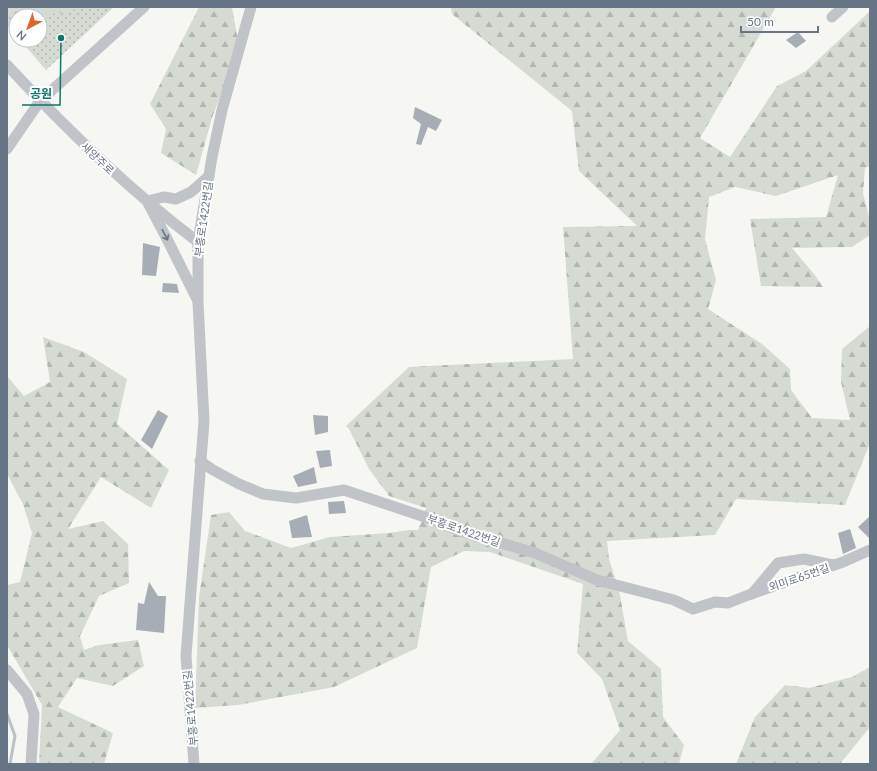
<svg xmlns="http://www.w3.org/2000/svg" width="877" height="771" font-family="Lato,'Noto Sans KR',sans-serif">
	<defs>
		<pattern id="green-dots" width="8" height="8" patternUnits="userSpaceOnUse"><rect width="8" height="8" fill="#d5dbd3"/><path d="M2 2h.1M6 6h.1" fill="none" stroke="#b1b6b1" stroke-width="1.8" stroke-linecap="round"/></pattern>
		<pattern id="forest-firs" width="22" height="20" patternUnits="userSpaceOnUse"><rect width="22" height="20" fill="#d5dbd3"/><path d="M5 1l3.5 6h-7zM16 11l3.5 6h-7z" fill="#b1b6b1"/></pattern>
	</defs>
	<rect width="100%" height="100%" fill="#f6f7f3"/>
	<!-- green -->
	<polygon fill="url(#green-dots)" points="7,7 114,7 46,70 20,40 40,40 40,16 16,16 16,36 7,25"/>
	<!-- forest -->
	<g fill="url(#forest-firs)">
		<path d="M 7,7 L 82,7 C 59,15 40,16 16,16 L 16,17 L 7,11 Z"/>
		<polygon points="199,7 232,7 239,47 212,118 196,175 161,153 166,129 150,104"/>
		<polygon points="451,7 776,7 700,138 730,157 777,86 806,71 870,11 870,166 865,168 863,193 870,221 870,235 852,247 792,248 814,274 823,287 761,286 750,219 826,217 838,175 776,196 735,187 709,197 705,239 716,280 708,309 762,344 790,369 791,390 812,418 850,420 841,382 842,349 870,326 870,443 845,505 736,499 715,535 607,541 609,559 619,590 628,641 661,669 663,717 684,745 679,764 591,764 620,730 602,679 577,653 583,584 490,552 464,551 431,567 417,648 334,687 238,705 195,708 199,597 211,515 229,512 245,531 291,548 330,537 389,533 409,530 418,530 426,508 389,496 369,469 349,429 346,426 409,367 573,359 563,227 637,226 579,171 572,111 452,14"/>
		<polygon points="43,337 84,352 127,379 117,424 169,470 151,508 101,477 68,529 103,521 128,544 129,583 99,596 80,636 84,650 99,645 138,640 144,666 113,686 77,678 58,707 113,733 104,764 39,764 42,705 7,645 7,585 20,582 32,533 23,504 7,474 7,376 24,396 50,382"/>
		<polygon points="870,667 870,727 840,764 736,764 755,717 785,685 809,688 852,677"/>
	</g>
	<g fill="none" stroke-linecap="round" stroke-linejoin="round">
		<!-- stream -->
		<polyline stroke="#b8c2c8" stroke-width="3" points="7,714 15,736 10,764"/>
	</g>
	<!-- building -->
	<g fill="#a6adb4">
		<polygon points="798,32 806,41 796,48 786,40"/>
		<polygon points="415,107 442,120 436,131 428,127 421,145 416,144 421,124 413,118"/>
		<polygon points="143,243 160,247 156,276 142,275"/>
		<polygon points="163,283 177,284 179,293 162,292"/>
		<polygon points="158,410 168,416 152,449 141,440"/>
		<polygon points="313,415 328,416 328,432 315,435"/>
		<polygon points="330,450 332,466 320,468 316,451"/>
		<polygon points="314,467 317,483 298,487 293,476"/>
		<polygon points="344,501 346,513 329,514 328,502"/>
		<polygon points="307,515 312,537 292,538 289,521"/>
		<polygon points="870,516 870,539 858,527"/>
		<polygon points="850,529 856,548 843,554 838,533"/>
		<polygon points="149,582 158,596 166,596 164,633 136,630 138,603 144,604"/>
	</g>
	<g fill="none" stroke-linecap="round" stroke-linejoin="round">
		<!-- minor -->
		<g stroke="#c0c3c7" stroke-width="11">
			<polyline points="832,17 843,7"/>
			<path d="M 7,65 C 66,129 128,189 198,242"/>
			<polyline points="7,149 40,101 144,7"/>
			<polyline points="197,299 166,237 147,201 164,197 176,199 191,192 209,176"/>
			<polyline points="200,461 213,470 239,484 263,494 296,498 344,490 428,518 460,531 535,553 597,580 674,600 693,609 715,602 728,603 751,594 843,562 870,550"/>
			<polyline points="752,594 778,563 804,559 833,565"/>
			<polyline points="7,670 27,694 34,714 31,764"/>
			<polyline points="194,764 186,656 204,421 198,302 198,242 212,157 222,110 251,7"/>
		</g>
	</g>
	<!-- one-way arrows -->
	<defs><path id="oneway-shaft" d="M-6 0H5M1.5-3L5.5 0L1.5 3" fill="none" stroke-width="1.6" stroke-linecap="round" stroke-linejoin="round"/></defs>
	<use stroke="#667484" href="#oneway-shaft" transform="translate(165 235) rotate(63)"/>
	<g text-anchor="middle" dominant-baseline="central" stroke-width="4" stroke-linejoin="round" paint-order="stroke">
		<!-- street labels -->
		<g font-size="11" fill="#667484" stroke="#fff">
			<text transform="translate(98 158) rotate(44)">새양주로</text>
			<text transform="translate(203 219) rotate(-82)">부흥로1422번길</text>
			<text transform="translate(464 530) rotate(19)">부흥로1422번길</text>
			<text transform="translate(799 577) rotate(-19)">외미로65번길</text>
			<text transform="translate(190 708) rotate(-95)">부흥로1422번길</text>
		</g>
	</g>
	<!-- callouts -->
	<path fill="none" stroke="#0f766e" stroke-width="1.5" d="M61 38L60 105H22"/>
	<circle fill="#0f766e" stroke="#fff" stroke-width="1.5" cx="61" cy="38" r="4"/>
	<g font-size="12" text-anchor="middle" font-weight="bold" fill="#0f766e" stroke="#fff" stroke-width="4" stroke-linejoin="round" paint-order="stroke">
		<text x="41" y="98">공원</text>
	</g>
	<!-- border -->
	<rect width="877" height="771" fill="none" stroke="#667484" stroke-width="16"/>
	<!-- north arrow -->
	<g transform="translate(28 28) rotate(221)"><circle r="19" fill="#ffffff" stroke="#c2c7ce"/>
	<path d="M0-3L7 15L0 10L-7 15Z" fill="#df652b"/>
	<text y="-6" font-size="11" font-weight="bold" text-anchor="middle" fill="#667484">N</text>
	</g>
	<!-- scale -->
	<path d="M741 26v6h77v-6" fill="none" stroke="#667484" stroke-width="2"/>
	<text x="747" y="26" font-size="12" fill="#667484" stroke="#ffffff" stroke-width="3" paint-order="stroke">50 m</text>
</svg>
